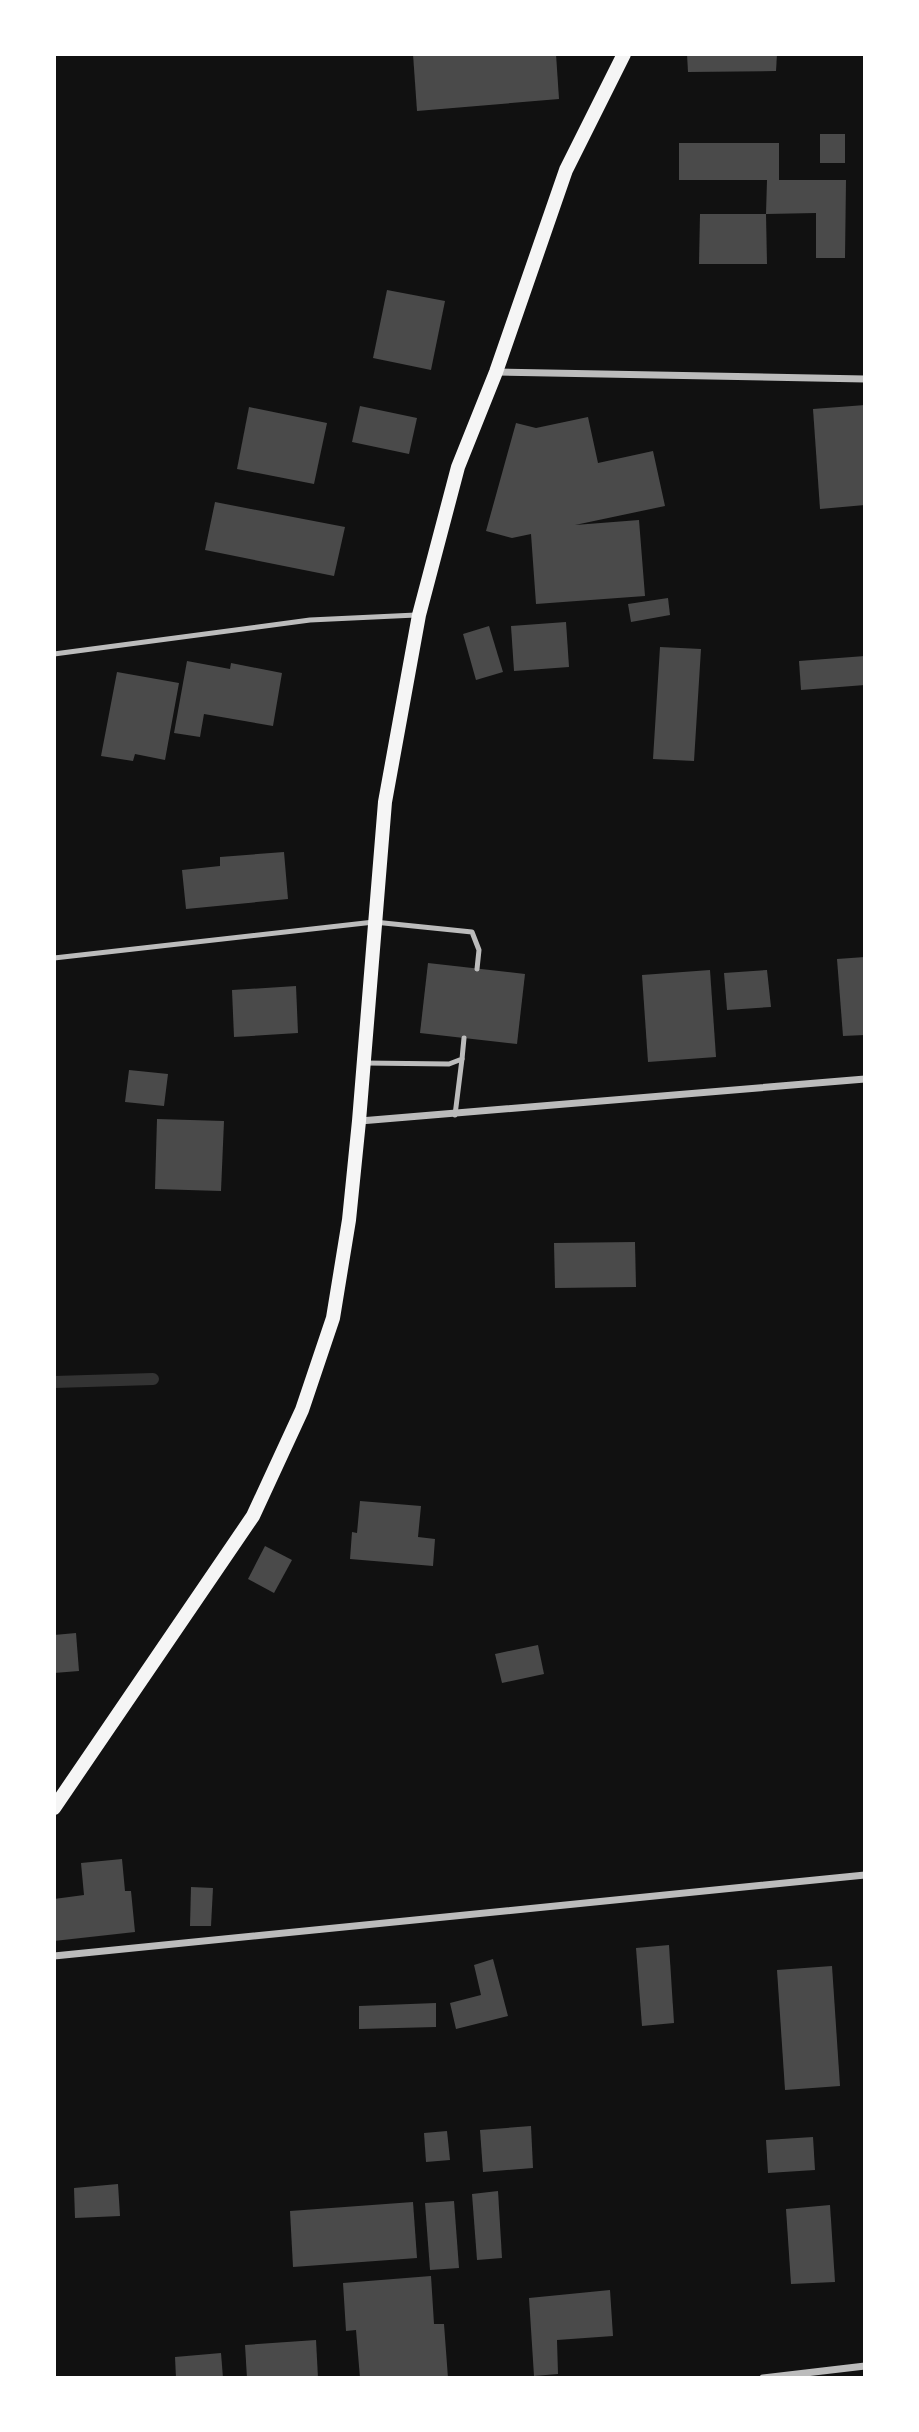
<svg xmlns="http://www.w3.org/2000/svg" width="919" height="2432" font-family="'Crimson Pro',serif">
	<rect width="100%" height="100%" fill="#111"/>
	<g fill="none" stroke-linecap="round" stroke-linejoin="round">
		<!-- stream -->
		<polyline stroke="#333" stroke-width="12" points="54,1382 153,1379"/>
	</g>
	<!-- building -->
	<g fill="#4a4a4a">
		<polygon points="413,54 556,54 559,99 417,111"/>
		<polygon points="687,54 777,54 776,71 688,72"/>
		<rect x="820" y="134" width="25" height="29"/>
		<polygon points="679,143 779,143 779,180 846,180 845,258 816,258 816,213 766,214 767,180 679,180"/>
		<polygon points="700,214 766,214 767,264 699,264"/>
		<polygon points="387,290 445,301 431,370 373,358"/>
		<polygon points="865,405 865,505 820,509 813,409"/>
		<polygon points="360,406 417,418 409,454 352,442"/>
		<polygon points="249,407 327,423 314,484 237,469"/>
		<polygon points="588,417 598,463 653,451 665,506 575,525 639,520 645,596 536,604 531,534 512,538 486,531 516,423 536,428"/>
		<polygon points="215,502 345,527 334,576 205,550"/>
		<polygon points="668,598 670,615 631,622 628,604"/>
		<polygon points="566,622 569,667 514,671 511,626"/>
		<polygon points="489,626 503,672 476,680 463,634"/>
		<polygon points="660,647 701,649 694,761 653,759"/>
		<polygon points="865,656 865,685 801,690 799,661"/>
		<polygon points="187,661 230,669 231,663 282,673 273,726 204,714 200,737 174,733"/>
		<polygon points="117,672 179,683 165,760 135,754 133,761 101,756"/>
		<polygon points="284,852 288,899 186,909 182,870 220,866 220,857"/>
		<polygon points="865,957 865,1035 843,1036 837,959"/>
		<polygon points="428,963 525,974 517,1044 420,1033"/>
		<polygon points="710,970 716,1057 648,1062 642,975"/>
		<polygon points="767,970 771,1007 727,1010 724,973"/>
		<polygon points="296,986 298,1033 234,1037 232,990"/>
		<polygon points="129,1070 168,1074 164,1106 125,1102"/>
		<polygon points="157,1119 224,1121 221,1191 155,1189"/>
		<polygon points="635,1242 636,1287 555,1288 554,1243"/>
		<polygon points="360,1501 421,1506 418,1537 435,1539 433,1566 350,1559 352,1532 357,1533"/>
		<polygon points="265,1546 292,1560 274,1593 248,1579"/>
		<polygon points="76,1633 79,1671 54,1673 54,1635"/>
		<polygon points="538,1645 544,1674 502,1683 495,1654"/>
		<polygon points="122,1859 125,1891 131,1891 135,1932 54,1941 54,1899 84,1895 81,1863"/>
		<polygon points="191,1887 213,1888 211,1926 190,1926"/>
		<polygon points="669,1945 674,2023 642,2026 636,1948"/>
		<polygon points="493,1959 508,2016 456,2029 450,2003 481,1995 474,1965"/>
		<polygon points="832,1966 840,2086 785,2090 777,1970"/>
		<polygon points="436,2003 436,2027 359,2029 359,2006"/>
		<polygon points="531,2126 533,2168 483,2172 480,2130"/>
		<polygon points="447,2131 450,2160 426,2162 424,2133"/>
		<polygon points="813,2137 815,2170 768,2173 766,2140"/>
		<polygon points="118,2184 120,2216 75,2218 74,2188"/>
		<polygon points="498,2191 502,2258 477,2260 472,2194"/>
		<polygon points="454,2201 459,2268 430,2270 425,2203"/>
		<polygon points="413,2202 417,2258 293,2267 290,2211"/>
		<polygon points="830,2205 835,2282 791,2284 786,2209"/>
		<polygon points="431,2276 434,2324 444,2324 448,2378 360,2378 356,2330 346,2331 343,2283"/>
		<polygon points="610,2290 613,2336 557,2340 558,2374 534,2376 529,2298"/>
		<polygon points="316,2340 318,2378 247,2378 245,2345"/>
		<polygon points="221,2353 223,2378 176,2378 175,2357"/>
	</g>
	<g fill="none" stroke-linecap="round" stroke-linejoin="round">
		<!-- service -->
		<g stroke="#bcbcbc" stroke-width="5">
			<polyline points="54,654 310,620 416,615"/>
			<polyline points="54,958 374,922 472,932 479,950 477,969"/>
			<polyline points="365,1063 449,1064 462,1059 464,1038"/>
			<polyline points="455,1115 462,1059"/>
		</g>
		<!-- minor -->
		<g stroke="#bcbcbc" stroke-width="7">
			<polyline points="497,372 865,379"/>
			<polyline points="360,1121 865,1079"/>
			<polyline points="54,1956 865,1875"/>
			<polyline points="763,2378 865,2366"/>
		</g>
		<!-- secondary -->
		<polyline stroke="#f5f5f5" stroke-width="14" points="54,1808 253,1516 302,1410 333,1318 349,1220 359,1121 385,802 419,615 458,467 496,372 566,170 624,54"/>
	</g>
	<!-- border -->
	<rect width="919" height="2432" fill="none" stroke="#ffffff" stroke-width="112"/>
</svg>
